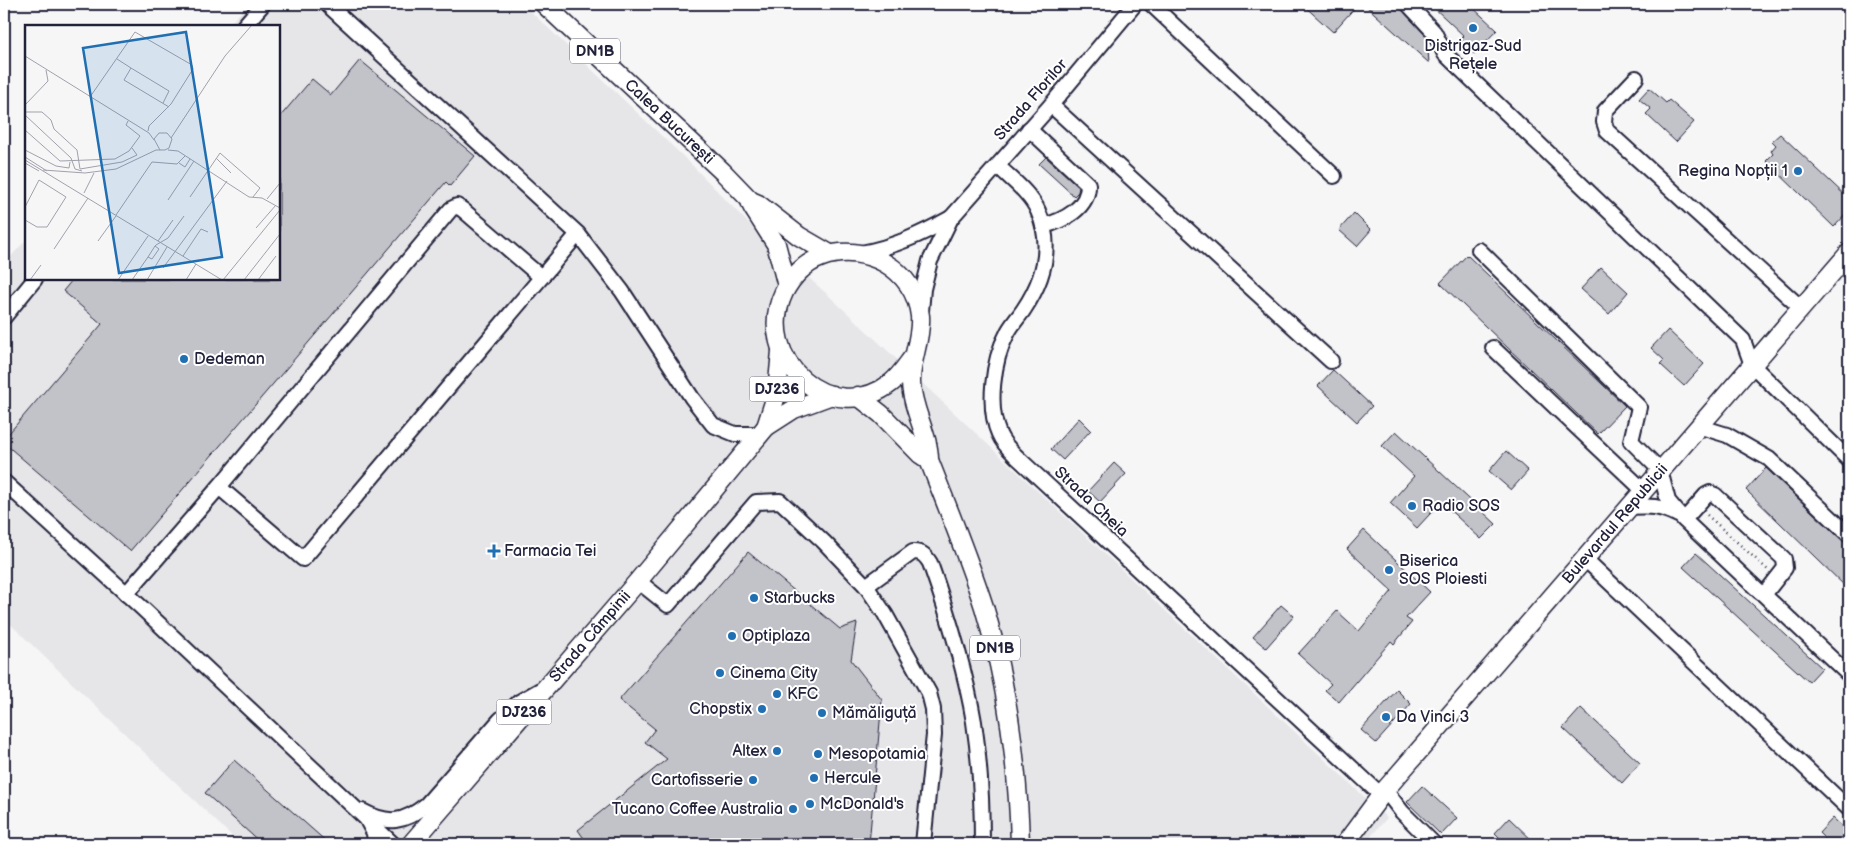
<svg xmlns="http://www.w3.org/2000/svg" width="1853" height="848" font-family="'Balsamiq Sans',sans-serif">
	<rect width="100%" height="100%" fill="#f6f6f7"/>
	<filter id="ink" filterUnits="userSpaceOnUse"><feTurbulence type="fractalNoise" baseFrequency=".02" numOctaves="2"/><feDisplacementMap in="SourceGraphic" scale="10" xChannelSelector="R" yChannelSelector="G"/><feConvolveMatrix kernelMatrix="1 2 1 2 8 2 1 2 1" color-interpolation-filters="sRGB"/></filter>
	<g filter="url(#ink)">
		<!-- built -->
		<polygon fill="#e6e6e9" points="249,4 523,4 689,162 757,232 827,294 1387,818 1364,844 240,844 4,618 4,264 26,240 26,279 279,279 279,26 227,26"/>
		<!-- building -->
		<g fill="#c2c2c9" stroke="#22223b">
			<polygon points="1302,4 1358,4 1333,32"/>
			<polygon points="1364,4 1399,4 1402,10 1427,37 1429,63"/>
			<polygon points="1430,4 1469,4 1497,30 1474,54 1460,40 1464,36"/>
			<polygon points="360,60 475,156 450,186 446,182 130,551 4,443 4,439 102,324 63,291 73,279 279,279 279,118 312,79 331,95"/>
			<polygon points="1649,88 1666,103 1669,100 1694,122 1676,142 1646,114 1651,109 1639,99"/>
			<polygon points="1780,134 1849,199 1849,211 1834,227 1766,161 1773,154 1771,151 1776,145 1772,141"/>
			<polygon points="1046,157 1079,187 1078,192 1074,196 1039,164"/>
			<polygon points="1354,213 1371,230 1357,246 1339,230"/>
			<polygon points="1467,255 1625,406 1598,434 1440,283"/>
			<polygon points="1601,267 1628,292 1609,314 1581,289"/>
			<polygon points="1668,330 1704,364 1684,386 1660,364 1664,360 1651,348"/>
			<polygon points="1333,370 1372,406 1357,422 1318,386"/>
			<polygon points="1079,418 1091,430 1063,460 1051,449"/>
			<polygon points="1396,431 1496,524 1481,539 1441,502 1417,528 1390,503 1414,476 1382,446"/>
			<polygon points="1506,451 1528,471 1511,490 1489,471"/>
			<polygon points="1114,463 1126,474 1100,502 1088,491"/>
			<polygon points="1766,468 1843,541 1849,544 1849,590 1746,490"/>
			<polygon points="1364,530 1430,592 1406,618 1412,622 1394,644 1391,641 1339,702 1325,690 1331,684 1298,654 1337,611 1359,631 1392,591 1347,549"/>
			<polygon points="748,552 840,629 857,623 851,660 882,700 869,844 588,844 578,830 667,759 645,742 655,729 619,700"/>
			<polygon points="1696,553 1822,668 1809,682 1683,567"/>
			<polygon points="1281,605 1294,616 1266,648 1253,637"/>
			<polygon points="1397,690 1411,704 1376,743 1361,730"/>
			<polygon points="1581,708 1640,763 1622,783 1563,728"/>
			<polygon points="234,760 329,844 262,844 205,793"/>
			<polygon points="1422,786 1457,818 1441,835 1407,802"/>
			<polygon points="1509,818 1536,844 1506,844 1495,833"/>
			<polygon points="1833,818 1849,833 1849,844 1830,844 1819,833"/>
		</g>
		<g fill="none" stroke-linecap="round" stroke-linejoin="round">
			<defs>
				<g id="minor">
					<polyline points="327,4 578,234 622,291 692,398 713,425 735,434 760,434"/>
					<polyline points="1151,4 1334,176"/>
					<polyline points="1408,4 1434,32 1445,54 1743,340 1752,365 1849,460"/>
					<polyline points="244,26 263,4"/>
					<polyline points="1636,78 1605,111 1604,122 1607,131 1801,308"/>
					<polyline points="1051,105 1331,361"/>
					<path d="M 1029,129 L 1088,184 C 1089,208 1063,221 1043,226"/>
					<path d="M 998,166 C 1011,179 1031,194 1038,211 C 1053,245 1044,279 1024,309 C 1019,317 1011,325 1007,334 C 993,360 987,407 999,434 C 1003,444 1011,451 1018,458 L 1381,795"/>
					<polyline points="1479,250 1639,407 1631,441 1660,470 1668,501 1684,520 1759,591 1762,593 1767,591 1785,568 1784,559 1715,495 1710,493 1706,495 1684,520"/>
					<path d="M 861,253 C 894,247 922,234 951,218"/>
					<polyline points="921,311 923,289 930,261 951,218 1051,105 1135,4"/>
					<polyline points="4,317 35,279"/>
					<polyline points="1493,348 1643,490"/>
					<polyline points="1698,426 1727,435 1769,459 1849,535"/>
					<polyline points="4,482 141,607 393,844"/>
					<polyline points="219,487 451,209 457,206 463,210 541,277"/>
					<path d="M 1628,507 C 1649,506 1659,505 1678,515"/>
					<polyline points="1584,558 1849,809"/>
					<polyline points="638,581 668,605 756,502 780,501 824,542 866,586 885,614 929,693 933,709 934,735 923,844"/>
					<path d="M 866,586 L 913,552 C 922,552 925,555 930,563 C 948,614 965,668 974,722 C 980,762 982,803 982,844"/>
					<polyline points="1762,593 1849,675"/>
					<polyline points="126,594 219,487 303,559 578,234"/>
					<polyline points="1385,790 1402,812 1434,844"/>
					<path d="M 362,811 C 388,825 404,823 426,805 L 500,720 L 519,702 L 540,690"/>
					<polyline points="368,822 374,833 375,844"/>
				</g>
				<g id="major">
					<path id="s1" d="M 544,4 L 723,172 L 751,201 L 758,204 L 799,236 L 830,254"/>
					<polyline points="751,204 753,208 776,244 787,286"/>
					<path d="M 913,357 C 906,366 900,376 891,383 C 831,429 752,359 784,292 C 792,277 805,263 822,257 C 865,242 915,269 920,316 C 922,339 910,360 911,383 C 912,410 929,434 929,460 C 948,509 968,557 984,607 C 1007,683 1018,765 1020,844"/>
					<polyline points="858,396 881,414 920,454 929,460"/>
					<polyline points="766,427 777,393 781,351"/>
					<path id="s2" d="M 411,844 L 638,581 L 766,427 L 794,409 L 832,395"/>
					<path id="s3" d="M 1345,844 L 1385,790 L 1849,253"/>
				</g>
			</defs>
			<!-- minor casing -->
			<use href="#minor" stroke="#22223b" stroke-width="18"/>
			<!-- major casing -->
			<use href="#major" stroke="#22223b" stroke-width="21"/>
			<!-- path -->
			<polyline stroke="#22223b" stroke-width="2.5" stroke-dasharray="1 4" stroke-linecap="butt" points="1707,515 1768,570"/>
			<!-- minor -->
			<use href="#minor" stroke="#fff" stroke-width="14"/>
			<!-- major -->
			<use href="#major" stroke="#fff" stroke-width="18"/>
		</g>
	</g>
	<!-- markers -->
	<g fill="#1f6fb2" stroke="#fff" stroke-width="2">
		<circle cx="1473" cy="28" r="5"/>
		<circle cx="1798" cy="171" r="5"/>
		<circle cx="184" cy="359" r="5"/>
		<circle cx="1412" cy="506" r="5"/>
		<path d="M491.5 543.5h5v5h5v5h-5v5h-5v-5h-5v-5h5z"/>
		<circle cx="1389" cy="570" r="5"/>
		<circle cx="754" cy="598" r="5"/>
		<circle cx="732" cy="636" r="5"/>
		<circle cx="720" cy="673" r="5"/>
		<circle cx="777" cy="694" r="5"/>
		<circle cx="762" cy="709" r="5"/>
		<circle cx="822" cy="713" r="5"/>
		<circle cx="1386" cy="717" r="5"/>
		<circle cx="777" cy="751" r="5"/>
		<circle cx="818" cy="754" r="5"/>
		<circle cx="814" cy="778" r="5"/>
		<circle cx="753" cy="780" r="5"/>
		<circle cx="810" cy="804" r="5"/>
		<circle cx="793" cy="809" r="5"/>
	</g>
	<g text-anchor="middle" dominant-baseline="central" stroke-width="4" stroke-linejoin="round" paint-order="stroke">
		<!-- shield labels -->
		<g fill="#fff" stroke="#646476" stroke-width="1">
			<rect x="570" y="38.5" width="50" height="25" rx="4"/>
			<rect x="749.5" y="376.5" width="55" height="25" rx="4"/>
			<rect x="970" y="635.5" width="50" height="25" rx="4"/>
			<rect x="496.5" y="699.5" width="55" height="25" rx="4"/>
		</g>
		<g font-size="15" font-weight="bold" fill="#22223b">
			<text x="595" y="51">DN1B</text>
			<text x="777" y="389">DJ236</text>
			<text x="995" y="648">DN1B</text>
			<text x="524" y="712">DJ236</text>
		</g>
		<!-- poi labels -->
		<g font-size="16" fill="#22223b" stroke="#fff" text-anchor="start">
			<text x="1473" y="46" text-anchor="middle">Distrigaz-Sud<tspan x="1473" dy="18">Rețele</tspan></text>
			<text x="1788" y="171" text-anchor="end">Regina Nopții 1</text>
			<text x="194" y="359">Dedeman</text>
			<text x="1422" y="506">Radio SOS</text>
			<text x="504" y="551">Farmacia Tei</text>
			<text x="1399" y="561">Biserica<tspan x="1399" dy="18">SOS Ploiesti</tspan></text>
			<text x="764" y="598">Starbucks</text>
			<text x="742" y="636">Optiplaza</text>
			<text x="730" y="673">Cinema City</text>
			<text x="787" y="694">KFC</text>
			<text x="752" y="709" text-anchor="end">Chopstix</text>
			<text x="832" y="713">Mămăliguță</text>
			<text x="1396" y="717">Da Vinci 3</text>
			<text x="767" y="751" text-anchor="end">Altex</text>
			<text x="828" y="754">Mesopotamia</text>
			<text x="824" y="778">Hercule</text>
			<text x="743" y="780" text-anchor="end">Cartofisserie</text>
			<text x="820" y="804">McDonald's</text>
			<text x="783" y="809" text-anchor="end">Tucano Coffee Australia</text>
		</g>
		<!-- street labels -->
		<g font-size="16" fill="#22223b" stroke="#fff">
			<text transform="translate(1031 100) rotate(-49)">Strada Florilor</text>
			<text stroke="none"><textPath href="#s1" startOffset="172">Calea București</textPath></text>
			<text transform="translate(1091 502) rotate(43)">Strada Cheia</text>
			<text stroke="none"><textPath href="#s3" startOffset="419">Bulevardul Republicii</textPath></text>
			<text stroke="none"><textPath href="#s2" startOffset="274">Strada Câmpinii</textPath></text>
		</g>
	</g>
	<!-- overview -->
	<g transform="translate(25 25)">
		<rect width="255" height="255" fill="#f6f6f7"/>
		<path fill="none" stroke="#a1a1ac" stroke-width="1" d="M 0,31 L 124,108 L 129,115M 92,34 L 106,43 L 99,55 L 144,82M 106,43 L 144,66 L 138,78M 65,72 L 110,7 L 167,40 L 168,44 L 146,79 L 124,101 L 123,106M 0,80 L 23,56 L 21,45M 0,87 L 17,87 L 26,95 L 29,104 L 52,125 L 55,144 L 97,137 L 112,130 L 107,123M 0,90 L 46,133 L 50,144 L 57,146M 0,105 L 35,136 L 90,134 L 104,126 L 115,111 L 101,100 L 103,96M 146,113 L 200,31 L 227,0M 0,125 L 31,141 L 44,143 L 45,137M 143,125 L 153,126 L 224,172 L 237,173 L 255,183M 0,132 L 22,146M 191,133 L 206,148M 0,135 L 197,255M 0,138 L 14,146M 154,138 L 160,142 L 165,134M 18,145 L 60,148 L 91,144 L 131,125 L 140,125 L 144,123 L 147,114 L 142,108 L 134,108 L 129,114 L 135,125M 59,168 L 69,148M 165,172 L 195,128 L 235,163 L 228,172M 242,174 L 255,158M 143,175 L 169,136M 0,182 L 14,155 L 41,172 L 22,202 L 12,202 L 0,195M 91,190 L 127,137 L 152,139 L 160,131M 231,203 L 251,180M 73,216 L 91,191M 133,216 L 148,195M 130,221 L 134,224 L 127,234 L 123,232 L 130,221 L 131,220 L 143,213 L 159,191M 29,224 L 63,173M 158,231 L 176,204 L 183,207M 138,243 L 202,156M 5,255 L 16,240M 93,255 L 123,211M 107,255 L 123,232M 122,255 L 142,222M 161,255 L 171,239M 198,255 L 255,185M 219,255 L 255,209M 233,255 L 251,231"/>
		<path fill="#1f6fb2" fill-opacity="0.15" stroke="#1f6fb2" stroke-width="2.5" d="M 161,7 L 197,232 L 94,248 L 58,23 Z"/>
		<rect width="255" height="255" fill="none" stroke="#22223b" stroke-width="2.5"/>
	</g>
	<!-- margin -->
	<rect width="1853" height="848" fill="none" stroke="#fff" stroke-width="20"/>
	<rect x="10" y="10" width="1833" height="828" fill="none" stroke="#22223b" stroke-width="2" filter="url(#ink)"/>
</svg>
